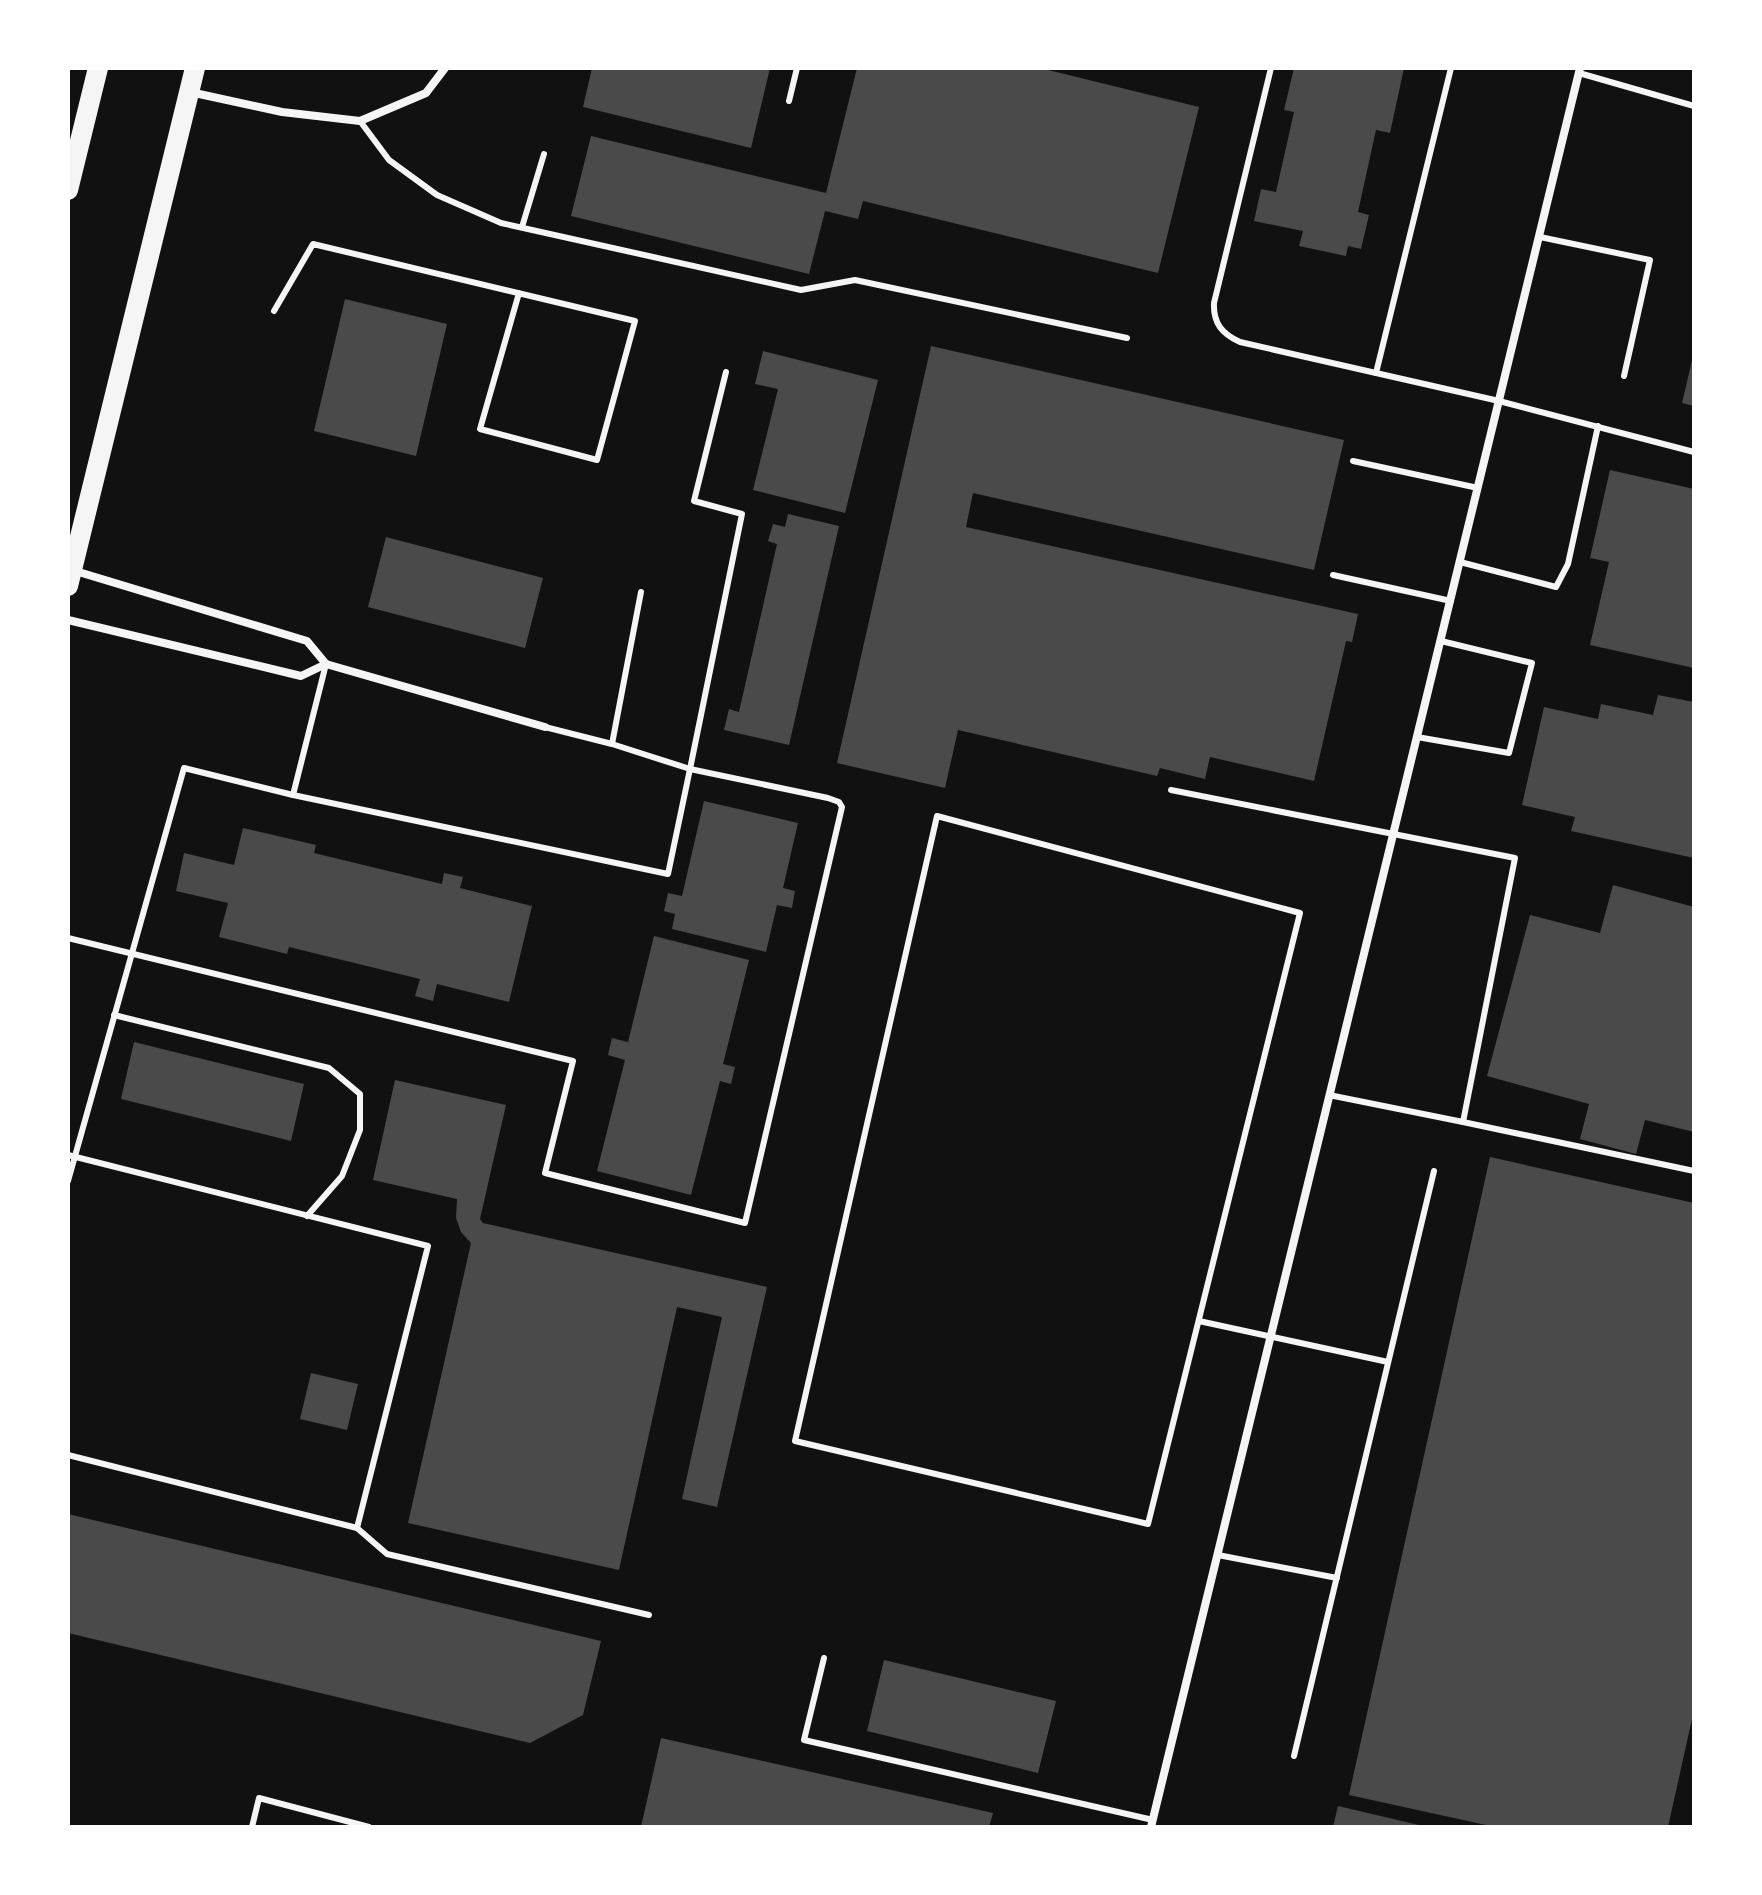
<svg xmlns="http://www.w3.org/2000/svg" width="1762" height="1895" font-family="Inter,sans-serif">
	<rect width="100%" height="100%" fill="#111"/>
	<!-- building -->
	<g fill="#4a4a4a">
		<polygon points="592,68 770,68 751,148 583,107"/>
		<polygon points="857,68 1040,68 1199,107 1158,273 863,201 858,219 825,211 809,274 571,216 591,136 826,193"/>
		<polygon points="1294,68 1404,68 1390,133 1376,130 1358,212 1369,215 1361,249 1348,246 1346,256 1299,246 1303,231 1254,221 1261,189 1276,192 1294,112 1284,110"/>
		<polygon points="345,299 447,324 416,456 314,431"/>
		<polygon points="931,346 1344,440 1314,570 973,493 966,527 1358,614 1352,642 1346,641 1314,781 1210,757 1205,779 1160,768 1157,776 958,730 945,788 837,763"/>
		<polygon points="763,351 878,380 845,513 753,490 778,389 755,384"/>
		<polygon points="1693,356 1694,356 1694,406 1682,403"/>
		<polygon points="1610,470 1694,489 1694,668 1590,645 1609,562 1590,558"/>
		<polygon points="788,514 839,526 789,745 724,730 729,709 739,712 777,544 768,541 773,524 785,527"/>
		<polygon points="386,537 543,578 525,648 368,607"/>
		<polygon points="1658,695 1694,702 1694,858 1571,831 1575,817 1522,805 1544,707 1598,719 1601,704 1653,715"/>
		<polygon points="704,801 798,823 783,888 795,891 792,908 777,905 766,952 672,929 675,914 664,911 668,893 682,896"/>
		<polygon points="243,828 316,845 314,853 442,884 444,873 463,877 460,888 532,906 509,1002 437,984 433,1001 415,996 420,979 289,947 287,954 219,937 228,903 176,891 184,853 234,865"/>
		<polygon points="1613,885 1694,907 1694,1132 1645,1120 1636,1154 1580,1139 1589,1104 1487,1076 1530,915 1600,933"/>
		<polygon points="654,936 749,960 723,1064 735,1067 731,1084 720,1081 691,1195 597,1171 625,1060 608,1055 612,1038 628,1042"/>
		<polygon points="134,1042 304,1084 291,1141 121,1099"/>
		<polygon points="395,1080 506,1105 480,1219 483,1223 767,1287 717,1507 682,1499 722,1317 677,1307 619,1570 408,1523 471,1243 461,1232 456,1218 457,1199 373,1180"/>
		<polygon points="1490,1157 1694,1203 1694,1710 1668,1827 1495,1827 1349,1795"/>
		<polygon points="311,1373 358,1384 347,1430 300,1419"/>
		<polygon points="68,1514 601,1641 583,1715 530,1743 68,1633"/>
		<polygon points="884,1660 1056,1701 1038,1773 867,1731"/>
		<polygon points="661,1738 993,1813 989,1827 641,1827"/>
		<polygon points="1338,1806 1423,1826 1423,1827 1333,1827"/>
	</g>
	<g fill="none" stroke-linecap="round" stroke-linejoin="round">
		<!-- service -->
		<g stroke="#f5f5f5" stroke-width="6">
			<path d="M 1271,68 L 1214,303 C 1213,323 1222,334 1240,342 L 1499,401 L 1694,452"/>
			<polyline points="1579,73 1694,106"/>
			<polyline points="789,101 797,68"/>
			<polyline points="360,121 389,160 437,195 501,223 801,290 855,280 1127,338"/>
			<polyline points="522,227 544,154"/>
			<polyline points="1540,237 1650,260 1624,376"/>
			<polyline points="274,311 313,244 635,321 597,460 480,429 519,293"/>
			<polyline points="1376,373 1451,68"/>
			<polyline points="1353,461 1478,488"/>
			<polyline points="1460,562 1556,587 1568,564 1598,426"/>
			<polyline points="1333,575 1451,601"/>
			<polyline points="326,664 293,795 668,874 690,769 612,744"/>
			<polyline points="545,727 612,744 641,592"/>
			<polyline points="1417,737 1509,753 1532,663 1441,641"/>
			<polyline points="1171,790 1515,858 1463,1122 1329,1095"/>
			<polygon points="937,816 1300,913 1148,1524 795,1441"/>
			<polyline points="68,938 573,1061 545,1173 745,1223 842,807 839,802 828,798 690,769 742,514 694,501 726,372"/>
			<polyline points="114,1015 329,1068 360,1094 360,1130 342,1176 307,1216"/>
			<polyline points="1463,1122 1694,1171"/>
			<polyline points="68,1155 428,1246 357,1528"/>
			<polyline points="68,1181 184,768 293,795"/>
			<polyline points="1199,1321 1388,1362"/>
			<polyline points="68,1455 357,1528 387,1554 649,1615"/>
			<polyline points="1218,1555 1337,1578"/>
			<polyline points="824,1658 804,1740 1153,1820"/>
			<polyline points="1294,1756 1434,1171"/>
			<polyline points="252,1827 259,1798 369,1827"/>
		</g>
		<!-- minor -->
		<g stroke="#f5f5f5" stroke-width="8">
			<polyline points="190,92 282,112 360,121 426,93 445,68"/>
			<polyline points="72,570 307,641 326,664 545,727"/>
			<polyline points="68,620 301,676 326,664"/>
			<polyline points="1151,1827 1580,68"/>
		</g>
		<!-- primary -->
		<g stroke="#f5f5f5" stroke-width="20">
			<polyline points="68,190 98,68"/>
			<polyline points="68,586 195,68"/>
		</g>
	</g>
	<!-- border -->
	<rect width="1762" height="1895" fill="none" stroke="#ffffff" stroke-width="140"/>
</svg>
